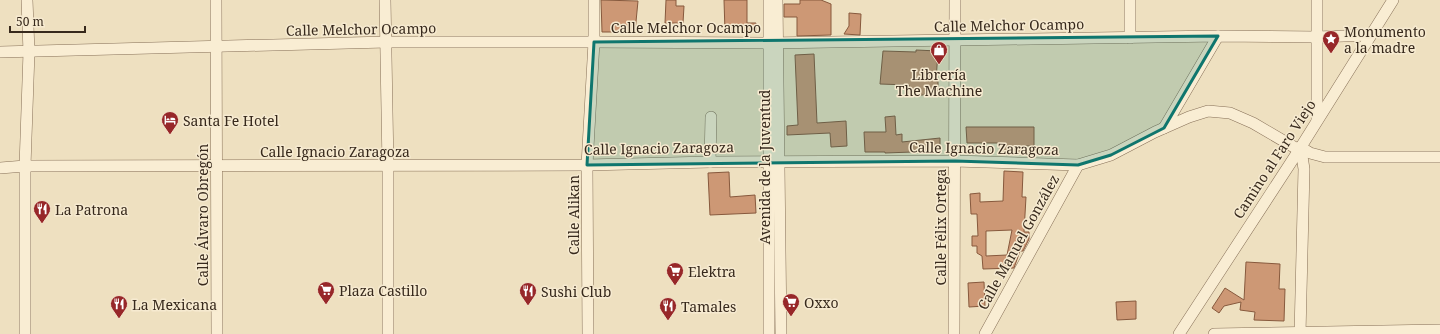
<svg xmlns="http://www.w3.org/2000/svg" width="1440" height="334" font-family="'Noto Serif',serif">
	<rect width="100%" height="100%" fill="#eee0c0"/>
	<!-- building -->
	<g fill="#cd9875" stroke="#87593d" fill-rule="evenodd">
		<polygon points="601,0 638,1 635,32 602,32"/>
		<polygon points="666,0 676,0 676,6 684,6 683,23 665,23"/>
		<polygon points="724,0 747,0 747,23 756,23 756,31 725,32"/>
		<polygon points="800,0 821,0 831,4 831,35 797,36 797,17 784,17 784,4 800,4"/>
		<polygon points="849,13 861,14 860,35 844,34 849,26"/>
		<polygon points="916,50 938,51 936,81 938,81 938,95 909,95 909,85 880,84 883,51 916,52"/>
		<polygon points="814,54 817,123 846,121 847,146 831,147 830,133 787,135 787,126 798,125 795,55"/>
		<polygon points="895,116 896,135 902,134 902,142 940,138 940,151 885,153 885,152 865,152 864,132 886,132 885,117"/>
		<polygon points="966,127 1034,127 1034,146 1023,146 1023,153 1000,154 1000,143 967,143"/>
		<path d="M 1004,171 L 1023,172 L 1022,197 L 1026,197 L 1024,232 L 1029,232 L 1029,239 L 1023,251 L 1020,251 L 1014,268 L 983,269 L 982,256 L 977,253 L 977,246 L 972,246 L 972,236 L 978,236 L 977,214 L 971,214 L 970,194 L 980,193 L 980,202 L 1003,201 ZM 1012,230 L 1007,255 L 986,256 L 986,231 Z"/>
		<polygon points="729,172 730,197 755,195 756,213 710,215 708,173"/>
		<polygon points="1246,262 1280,264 1279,289 1285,289 1284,321 1254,320 1255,312 1240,310 1241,302 1224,306 1219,313 1212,308 1225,288 1244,300"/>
		<polygon points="984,282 985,306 969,307 968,283"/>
		<polygon points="1136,301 1136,319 1117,320 1116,302"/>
	</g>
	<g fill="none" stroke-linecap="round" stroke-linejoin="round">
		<defs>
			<g id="minor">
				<polyline points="216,0 217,334"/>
				<polyline points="385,0 388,166 388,334"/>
				<polyline points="769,0 769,334"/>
				<polyline points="777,0 781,334"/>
				<polyline points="1130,0 1130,38"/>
				<polyline points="1317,0 1317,119"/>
				<polyline points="0,52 386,42 594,42 769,43 1218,36 1317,37 1371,35"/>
				<polyline points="1164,128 1218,36"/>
				<polyline points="1300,147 1310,153 1325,157 1440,157"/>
				<polyline points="710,162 711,117"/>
				<polyline points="0,168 25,166 587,165 710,162 955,161 1078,165 1111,155 1155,132 1189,117 1208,111 1230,113 1253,123 1299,150 1302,156 1304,169 1300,334"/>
				<polyline points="25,334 25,166 29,52 27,0"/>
				<polyline points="588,334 587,165 594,42 594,0"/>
				<polyline points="954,334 955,0"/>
				<polyline points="985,334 1078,165"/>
				<polyline points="1179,334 1299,150 1393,0"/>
				<polyline points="1214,334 1440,330"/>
			</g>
		</defs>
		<!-- minor casing -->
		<use href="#minor" stroke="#877058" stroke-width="12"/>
		<!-- minor -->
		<use href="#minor" stroke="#f9edd3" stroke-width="11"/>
	</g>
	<!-- marked area -->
	<path fill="#0f766e" fill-opacity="0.2" stroke="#0f766e" stroke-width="3" stroke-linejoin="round" d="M 1218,36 L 1164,128 L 1111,155 L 1078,165 L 955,161 L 587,165 L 594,42 Z"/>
	<!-- icons -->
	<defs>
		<symbol id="sight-pin" viewBox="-11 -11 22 30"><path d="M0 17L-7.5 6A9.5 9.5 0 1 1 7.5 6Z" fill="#972729" stroke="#f6ead0"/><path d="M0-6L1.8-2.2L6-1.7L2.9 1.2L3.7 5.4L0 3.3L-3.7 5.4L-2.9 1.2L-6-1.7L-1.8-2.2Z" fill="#fff"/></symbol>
		<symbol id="shop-pin" viewBox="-11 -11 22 30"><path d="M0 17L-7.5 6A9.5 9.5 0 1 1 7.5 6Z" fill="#972729" stroke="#f6ead0"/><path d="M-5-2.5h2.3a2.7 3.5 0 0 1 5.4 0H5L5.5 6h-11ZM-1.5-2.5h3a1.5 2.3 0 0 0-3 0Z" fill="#fff"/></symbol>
		<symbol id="hotel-pin" viewBox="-11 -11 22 30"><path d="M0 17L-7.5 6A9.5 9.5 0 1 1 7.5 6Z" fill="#972729" stroke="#f6ead0"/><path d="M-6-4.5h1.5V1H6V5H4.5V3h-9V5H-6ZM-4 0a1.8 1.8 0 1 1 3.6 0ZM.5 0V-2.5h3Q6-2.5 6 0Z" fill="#fff"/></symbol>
		<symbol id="restaurant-pin" viewBox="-11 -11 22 30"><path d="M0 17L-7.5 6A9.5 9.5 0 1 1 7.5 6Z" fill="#972729" stroke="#f6ead0"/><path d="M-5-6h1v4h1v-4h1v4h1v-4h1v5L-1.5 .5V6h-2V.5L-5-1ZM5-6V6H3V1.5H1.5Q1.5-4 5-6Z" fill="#fff"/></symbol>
		<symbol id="supermarket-pin" viewBox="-11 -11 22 30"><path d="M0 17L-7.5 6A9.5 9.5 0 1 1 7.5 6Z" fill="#972729" stroke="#f6ead0"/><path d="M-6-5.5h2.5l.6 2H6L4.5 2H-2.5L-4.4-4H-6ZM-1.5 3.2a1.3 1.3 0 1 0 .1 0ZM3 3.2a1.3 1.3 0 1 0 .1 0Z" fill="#fff"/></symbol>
	</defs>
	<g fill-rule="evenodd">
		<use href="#sight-pin" x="1321" y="29" width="20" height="27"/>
		<use href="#shop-pin" x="929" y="40" width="20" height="27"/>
		<use href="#hotel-pin" x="160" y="110" width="20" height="27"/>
		<use href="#restaurant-pin" x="32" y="199" width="20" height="27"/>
		<use href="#supermarket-pin" x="665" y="261" width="20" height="27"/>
		<use href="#supermarket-pin" x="316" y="280" width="20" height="27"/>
		<use href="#restaurant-pin" x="518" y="281" width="20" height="27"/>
		<use href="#supermarket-pin" x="781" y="292" width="20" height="27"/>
		<use href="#restaurant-pin" x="109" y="294" width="20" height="27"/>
		<use href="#restaurant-pin" x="658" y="296" width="20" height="27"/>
	</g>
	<g text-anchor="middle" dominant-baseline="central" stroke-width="3" stroke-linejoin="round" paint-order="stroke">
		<!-- street labels -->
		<g font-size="14" fill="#37291c" stroke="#f6ead0">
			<text transform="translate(1009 25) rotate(-1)">Calle Melchor Ocampo</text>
			<text x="686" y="27">Calle Melchor Ocampo</text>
			<text transform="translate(361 29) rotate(-1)">Calle Melchor Ocampo</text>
			<text transform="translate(659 148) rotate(-1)">Calle Ignacio Zaragoza</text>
			<text transform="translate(984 148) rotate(1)">Calle Ignacio Zaragoza</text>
			<text x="335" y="151">Calle Ignacio Zaragoza</text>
			<text transform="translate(1274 159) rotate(-57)">Camino al Faro Viejo</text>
			<text transform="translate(764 167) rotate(-90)">Avenida de la Juventud</text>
			<text transform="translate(202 215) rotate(-90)">Calle Álvaro Obregón</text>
			<text transform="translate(573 215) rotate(-90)">Calle Alikan</text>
			<text transform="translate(940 227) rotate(-90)">Calle Félix Ortega</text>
			<text transform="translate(1018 242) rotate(-61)">Calle Manuel González</text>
		</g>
		<!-- poi labels -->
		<g font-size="14" fill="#37291c" stroke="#f6ead0" text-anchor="start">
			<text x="1344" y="31">Monumento<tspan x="1344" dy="16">a la madre</tspan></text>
			<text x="939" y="74" text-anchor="middle">Librería<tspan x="939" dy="16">The Machine</tspan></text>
			<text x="183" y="120">Santa Fe Hotel</text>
			<text x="55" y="209">La Patrona</text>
			<text x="688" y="271">Elektra</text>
			<text x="339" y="290">Plaza Castillo</text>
			<text x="541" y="291">Sushi Club</text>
			<text x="804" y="302">Oxxo</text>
			<text x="132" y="304">La Mexicana</text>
			<text x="681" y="306">Tamales</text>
		</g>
	</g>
	<!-- scale -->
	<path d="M10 26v6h75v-6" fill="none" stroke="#37291c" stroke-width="2"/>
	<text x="16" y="26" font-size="12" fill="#37291c" stroke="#f6ead0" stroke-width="3" paint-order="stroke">50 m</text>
</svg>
